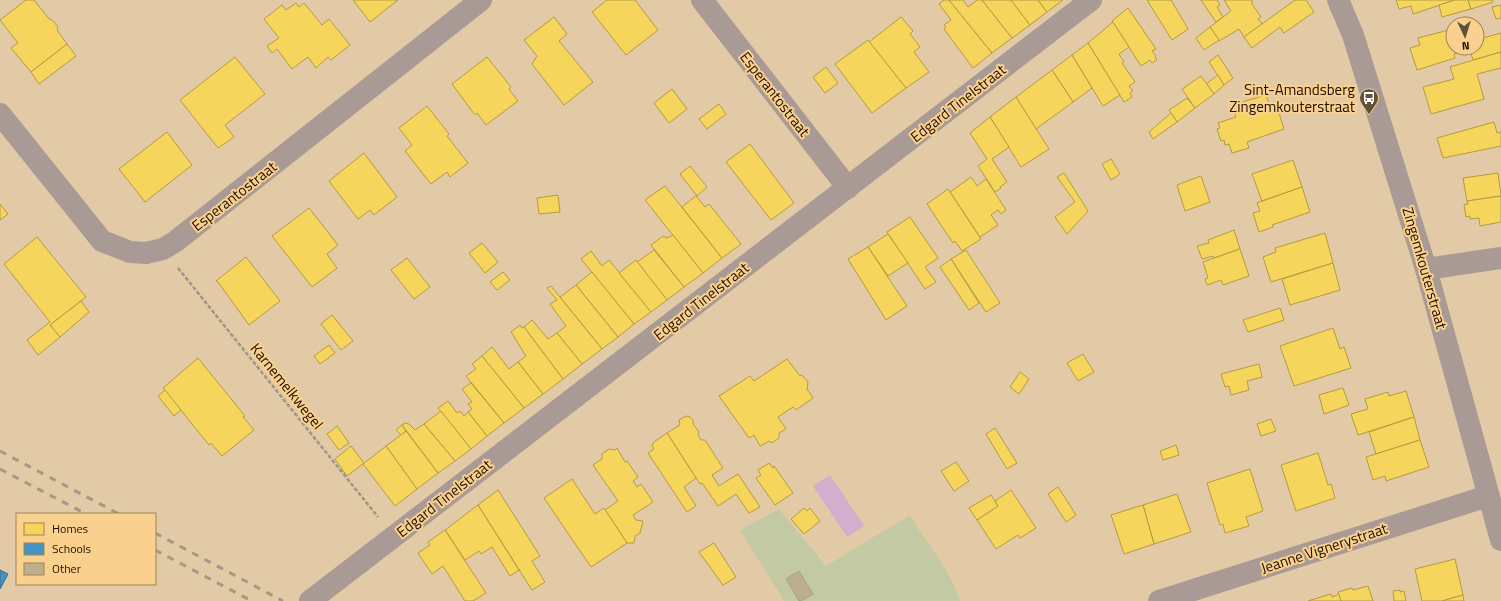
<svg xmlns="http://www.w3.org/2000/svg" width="1501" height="601" font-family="'Titillium Web',sans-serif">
	<rect width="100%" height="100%" fill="#e2caa6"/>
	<!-- green -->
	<path fill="#c3c9a3" d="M 779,509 L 826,566 L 910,515 C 927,546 949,566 960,601 L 784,601 L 740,530 Z"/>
	<!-- water -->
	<polygon fill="#d5adcd" points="830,475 864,526 847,537 813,486"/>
	<!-- homes -->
	<g fill="#f6d55c" stroke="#b59a40">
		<polygon points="26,0 34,0 49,19 52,20 58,27 57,30 67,44 31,72 11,48 18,43 0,20"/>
		<polygon points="353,0 398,0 370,22"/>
		<polygon points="607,0 635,0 658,30 626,55 592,12"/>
		<polygon points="944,0 949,0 992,53 973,68 944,29 946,27 944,25 951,20 939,4"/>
		<polygon points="949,0 963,0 968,7 977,0 982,0 1012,38 992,53"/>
		<polygon points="982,0 1011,0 1030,25 1012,38"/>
		<polygon points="1011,0 1038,0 1047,12 1030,25"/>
		<polygon points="1038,0 1063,0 1047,12"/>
		<polygon points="1147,0 1171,0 1188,29 1172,40"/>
		<polygon points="1201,0 1217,0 1220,5 1217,7 1223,17 1216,22"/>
		<polygon points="1224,0 1252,0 1252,4 1261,17 1258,19 1262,24 1244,37 1239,29 1219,41 1210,27 1231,11"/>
		<polygon points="1295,0 1306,0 1314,12 1284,33 1280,27 1252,48 1244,37"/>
		<polygon points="1396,0 1455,0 1413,14 1411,6 1399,9"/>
		<polygon points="1455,0 1468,0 1471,9 1442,17 1439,5"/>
		<polygon points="1468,0 1492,0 1493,2 1471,9"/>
		<polygon points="296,3 299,7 304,3 322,25 329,19 350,45 331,60 328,57 316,68 308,57 292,69 277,49 272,53 267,46 279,38 264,19 282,5 286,10"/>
		<polygon points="1501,5 1501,18 1496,19 1492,7"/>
		<polygon points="1128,8 1156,49 1152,51 1156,56 1155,57 1157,60 1152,63 1150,60 1141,66 1112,21"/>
		<polygon points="554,17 567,34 559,41 593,82 564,105 532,64 537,56 524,40"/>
		<polygon points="901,17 913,31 910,34 920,47 914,52 929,72 906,88 869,42"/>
		<polygon points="1113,22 1129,47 1119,54 1124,62 1122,63 1135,82 1129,86 1133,91 1130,93 1132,97 1124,102 1088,43"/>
		<polygon points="1210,27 1219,40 1204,50 1196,38"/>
		<polygon points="1453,29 1453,48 1477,48 1477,32 1481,31 1483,38 1501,33 1501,52 1473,60 1470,50 1454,54 1455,58 1417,70 1410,48 1420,45 1418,38"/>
		<polygon points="868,40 906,88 872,113 835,64"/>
		<polygon points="1088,43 1120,95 1103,106 1072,55"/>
		<polygon points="67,44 76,56 39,84 31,72"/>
		<polygon points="1501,52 1501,68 1477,74 1484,99 1431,114 1423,87 1454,79 1450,67"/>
		<polygon points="1072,55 1092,88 1073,102 1052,70"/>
		<polygon points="1218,55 1233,78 1224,85 1209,62"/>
		<polygon points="235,57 265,94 225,125 234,137 218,148 180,100"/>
		<polygon points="487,57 511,87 509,89 518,101 486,125 477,113 475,115 452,84"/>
		<polygon points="826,67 838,83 825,93 813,77"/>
		<polygon points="1052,70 1073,102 1036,129 1016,97"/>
		<polygon points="1218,75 1224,85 1214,94 1206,84"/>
		<polygon points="1201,76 1214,94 1195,108 1182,89"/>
		<polygon points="672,89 687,109 669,123 654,103"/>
		<polygon points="1266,95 1272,112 1278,110 1284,129 1247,142 1249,148 1232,153 1229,144 1225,145 1224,140 1221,141 1217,129 1220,128 1218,123 1236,117 1232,105"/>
		<polygon points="1016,97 1049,149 1021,167 990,117"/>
		<polygon points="1187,98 1195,108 1177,122 1169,110"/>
		<polygon points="719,104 726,114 707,129 699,119"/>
		<polygon points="427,106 449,134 447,136 468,163 450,177 447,172 431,184 405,151 412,145 399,128"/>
		<polygon points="1171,113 1177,122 1153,139 1149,132"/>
		<polygon points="990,117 1009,147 992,159 1007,182 1000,187 1001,188 995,192 978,166 987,159 970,133"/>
		<polygon points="1494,122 1497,133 1501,132 1501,146 1443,158 1437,138"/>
		<polygon points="167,132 192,165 145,202 119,169"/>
		<polygon points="750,144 794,203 771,220 726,162"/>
		<polygon points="364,153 397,197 374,215 370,210 358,219 329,181"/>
		<polygon points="1111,159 1120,174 1111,180 1102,164"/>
		<polygon points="1293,160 1302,187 1262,201 1252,174"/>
		<polygon points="690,166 707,187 697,196 680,174"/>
		<polygon points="1064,173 1088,211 1067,234 1055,217 1075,202 1057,177"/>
		<polygon points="1498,173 1501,196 1467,201 1463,178"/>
		<polygon points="1201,176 1210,202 1185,211 1177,185"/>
		<polygon points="971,177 977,186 986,179 1006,210 1001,214 998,210 991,215 998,225 980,237 950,192"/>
		<polygon points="665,186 722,258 703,273 645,200"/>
		<polygon points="1302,187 1310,212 1272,225 1273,227 1259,232 1253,213 1260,211 1257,203"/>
		<polygon points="948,189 981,239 962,251 955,241 953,243 927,204"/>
		<polygon points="558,195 560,212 539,214 537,198"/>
		<polygon points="696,196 705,207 709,204 741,244 722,258 682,207"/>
		<polygon points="1501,196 1501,222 1480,226 1479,218 1470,219 1470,216 1466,217 1464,205 1468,204 1467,201"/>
		<polygon points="0,204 8,214 0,220"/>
		<polygon points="309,208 338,245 327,254 337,268 312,287 272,236"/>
		<polygon points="910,217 938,258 925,267 936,282 925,289 887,232"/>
		<polygon points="1234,230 1240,249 1214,258 1213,256 1202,259 1197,246 1209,243 1208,240"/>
		<polygon points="1325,233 1333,263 1271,282 1263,257 1276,252 1275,248"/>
		<polygon points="888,234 908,263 888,276 868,247"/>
		<polygon points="673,235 703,273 684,287 651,245 663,236 667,238"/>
		<polygon points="37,237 86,297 50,325 60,337 38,355 27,340 50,322 4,264"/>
		<polygon points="482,243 498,262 485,273 469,253"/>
		<polygon points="868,247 907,306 886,320 848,259"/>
		<polygon points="1240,249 1249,276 1223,285 1221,280 1207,285 1205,279 1208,278 1203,262"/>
		<polygon points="654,250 684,287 667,300 637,262"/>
		<polygon points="966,250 1000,303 986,312 951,259"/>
		<polygon points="591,251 602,266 609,260 651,312 634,324 581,259"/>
		<polygon points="246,257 280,301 249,325 218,282 216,281"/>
		<polygon points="407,258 430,287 414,299 391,270"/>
		<polygon points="951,259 979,303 969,310 940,267"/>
		<polygon points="636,260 667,300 651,312 619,273"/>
		<polygon points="1333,263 1340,290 1290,305 1282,279"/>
		<polygon points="503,272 510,280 497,290 490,282"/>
		<polygon points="592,272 634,324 618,337 576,285"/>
		<polygon points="576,285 618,337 602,349 560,297"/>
		<polygon points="551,286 602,349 582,364 557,333 566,326 550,304 557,300 547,288"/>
		<polygon points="81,301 89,312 60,337 50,325"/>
		<polygon points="1280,308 1284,320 1248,332 1243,320"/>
		<polygon points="332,315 353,341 341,350 321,324"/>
		<polygon points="532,320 548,339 557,333 582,364 563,379 524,327"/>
		<polygon points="520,325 522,328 524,327 563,379 543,394 518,362 526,356 511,332"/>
		<polygon points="1333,328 1340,349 1344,347 1351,368 1294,386 1280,346"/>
		<polygon points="329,345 335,353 320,364 314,356"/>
		<polygon points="492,347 509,369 518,362 543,394 524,408 482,356"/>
		<polygon points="1083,354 1094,372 1078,381 1067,363"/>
		<polygon points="482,356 524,408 504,423 466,376 476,369 472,364"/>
		<polygon points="198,358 245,416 243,417 254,430 222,456 211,443 209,445 163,388"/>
		<polygon points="787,359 799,375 803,376 808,382 807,389 813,398 796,410 793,407 778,417 786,429 779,433 779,438 772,443 769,441 760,446 754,435 749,438 719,396 750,376 754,381"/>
		<polygon points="1259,364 1262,377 1247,381 1249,390 1231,395 1229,386 1225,387 1221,374"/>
		<polygon points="1020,372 1029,379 1019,394 1010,387"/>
		<polygon points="471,383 504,423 487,436 468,412 472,409 468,404 472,402 462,389"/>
		<polygon points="1343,388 1349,405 1324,414 1319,395"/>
		<polygon points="165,390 181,410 174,416 158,396"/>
		<polygon points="1406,391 1414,417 1358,435 1351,414 1368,409 1365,399 1388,392 1389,396"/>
		<polygon points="448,401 457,413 460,411 464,416 468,412 487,436 471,449 438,408"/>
		<polygon points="441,411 471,449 455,461 424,424"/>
		<polygon points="686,416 690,417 693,420 693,424 699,432 698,435 701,440 705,440 723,468 712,475 719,486 738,474 760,507 749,513 736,494 718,506 702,483 700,484 667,433 680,425 679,420"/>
		<polygon points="1414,417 1420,440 1376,454 1369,432"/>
		<polygon points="1271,419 1276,431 1261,436 1257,424"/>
		<polygon points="405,423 409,424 415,430 424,424 455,461 438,473 402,425"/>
		<polygon points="402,425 406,431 401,435 396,430"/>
		<polygon points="337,426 349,443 339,450 327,434"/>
		<polygon points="995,428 1017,463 1007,469 986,434"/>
		<polygon points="406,431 438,473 417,489 386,446"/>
		<polygon points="667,433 696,478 684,487 696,506 687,512 648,453 654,449 652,445 654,442"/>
		<polygon points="1420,440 1429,467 1386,481 1385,476 1373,480 1366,457"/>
		<polygon points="1176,445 1179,455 1163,460 1160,451"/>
		<polygon points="351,446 364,463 347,476 335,459"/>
		<polygon points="386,446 417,489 395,506 363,464"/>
		<polygon points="617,448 625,462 627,461 638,477 633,481 637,487 641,484 653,502 633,515 636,520 643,521 640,533 635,536 634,543 627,543 605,510 618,501 593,465 602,459 602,454 609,449 615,450"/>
		<polygon points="1318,453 1328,485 1331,484 1335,498 1296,511 1281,465"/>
		<polygon points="956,462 969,481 954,491 941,471"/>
		<polygon points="769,463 773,468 774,466 793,493 775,505 756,478 761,475 758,470"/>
		<polygon points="1250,469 1263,511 1246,517 1249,526 1225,533 1223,524 1220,525 1207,483"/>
		<polygon points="572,479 595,514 604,508 627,543 591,567 544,498"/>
		<polygon points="1058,487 1076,515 1066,522 1048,494"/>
		<polygon points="498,490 540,556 532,561 545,582 532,590 478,505"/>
		<polygon points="1011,490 1036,528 1020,538 1018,535 996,549 977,520 998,506 995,501"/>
		<polygon points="1177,494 1191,532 1154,544 1143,505"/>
		<polygon points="991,495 998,506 977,520 969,508"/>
		<polygon points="478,505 519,570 510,576 492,547 481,554 479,551 465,560 445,530"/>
		<polygon points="1143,505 1154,544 1124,554 1111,515"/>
		<polygon points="804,508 807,511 810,508 820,521 804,534 791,519"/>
		<polygon points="445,530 486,593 473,601 465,601 443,566 432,574 418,553 430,545 428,542"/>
		<polygon points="714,543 736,577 723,585 699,552"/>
		<polygon points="1455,559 1463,595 1442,601 1422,601 1415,569"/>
		<polygon points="1368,586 1373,601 1341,601 1338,592 1352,588 1353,590"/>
		<polygon points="1400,590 1400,592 1404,591 1406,601 1394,601 1393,591"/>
		<polygon points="1331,594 1332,597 1339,594 1341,601 1308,601"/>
		<polygon points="1463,595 1464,601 1442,601"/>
	</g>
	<!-- schools -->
	<polygon fill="#4393c3" stroke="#386b88" points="0,570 8,574 0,589"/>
	<!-- building -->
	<polygon fill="#bcae8f" stroke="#ac9e80" points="799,571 813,594 801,601 799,601 786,579"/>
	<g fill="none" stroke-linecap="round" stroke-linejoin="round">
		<!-- path -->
		<polyline stroke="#a09388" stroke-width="2.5" stroke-dasharray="4 2" stroke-linecap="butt" points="178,268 378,517"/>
		<!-- minor -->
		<g stroke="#a99a95" stroke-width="22">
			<polyline points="702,0 848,188"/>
			<polyline points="1338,0 1353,35 1426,269 1501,540"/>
			<polyline points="0,114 102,241 130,252 146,253 163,249 176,241 481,0"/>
			<polyline points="1426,269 1501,258"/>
			<polyline points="310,601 1091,0"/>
			<polyline points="1159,601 1488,496"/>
		</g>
		<!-- rail -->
		<g stroke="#a69786" stroke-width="3" stroke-dasharray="7 7" stroke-linecap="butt">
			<polyline points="0,451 119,514"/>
			<polyline points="0,469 86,514"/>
			<polyline points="155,533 283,601"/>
			<polyline points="155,550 252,601"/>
		</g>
	</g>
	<!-- icons -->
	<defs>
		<symbol id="bus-pin" viewBox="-11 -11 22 30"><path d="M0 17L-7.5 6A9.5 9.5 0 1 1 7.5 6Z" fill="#63503a" stroke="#fad08e"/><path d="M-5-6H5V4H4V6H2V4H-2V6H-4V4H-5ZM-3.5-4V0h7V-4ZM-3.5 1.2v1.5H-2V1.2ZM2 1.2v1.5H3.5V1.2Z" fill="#fff"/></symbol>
	</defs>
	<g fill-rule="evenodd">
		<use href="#bus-pin" x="1358" y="87" width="22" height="30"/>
	</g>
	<g text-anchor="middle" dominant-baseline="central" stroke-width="4" stroke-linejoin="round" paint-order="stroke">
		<!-- poi labels -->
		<g font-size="15" fill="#1e0f00" stroke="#fad08e" text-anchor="end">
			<text x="1355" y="89">Sint-Amandsberg<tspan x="1355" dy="17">Zingemkouterstraat</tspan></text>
		</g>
		<!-- street labels -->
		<g font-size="15" fill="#1e0f00" stroke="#fad08e">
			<text transform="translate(775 94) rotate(52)">Esperantostraat</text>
			<text transform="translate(958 103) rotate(-38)">Edgard Tinelstraat</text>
			<text transform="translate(234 196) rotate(-38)">Esperantostraat</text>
			<text transform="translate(1425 268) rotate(74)">Zingemkouterstraat</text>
			<text transform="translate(701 301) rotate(-38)">Edgard Tinelstraat</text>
			<text transform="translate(287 386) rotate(51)">Karnemelkwegel</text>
			<text transform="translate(444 498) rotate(-38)">Edgard Tinelstraat</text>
			<text transform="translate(1324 548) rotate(-18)">Jeanne Vignerystraat</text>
		</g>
	</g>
	<!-- legend -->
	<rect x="16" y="513" width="140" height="72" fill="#fad08e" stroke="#a28355"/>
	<rect x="24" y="523" width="20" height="12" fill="#f6d55c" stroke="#a28355"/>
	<text x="52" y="533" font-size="12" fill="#1e0f00">Homes</text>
	<rect x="24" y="543" width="20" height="12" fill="#4393c3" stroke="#a28355"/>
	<text x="52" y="553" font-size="12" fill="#1e0f00">Schools</text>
	<rect x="24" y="563" width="20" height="12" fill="#bcae8f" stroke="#a28355"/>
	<text x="52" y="573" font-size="12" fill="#1e0f00">Other</text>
	<!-- north arrow -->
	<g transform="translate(1465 36) rotate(176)"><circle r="19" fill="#fad08e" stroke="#a28355"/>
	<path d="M0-3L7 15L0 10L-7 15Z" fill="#63503a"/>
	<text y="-6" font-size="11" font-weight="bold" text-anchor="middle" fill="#1e0f00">N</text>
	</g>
</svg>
